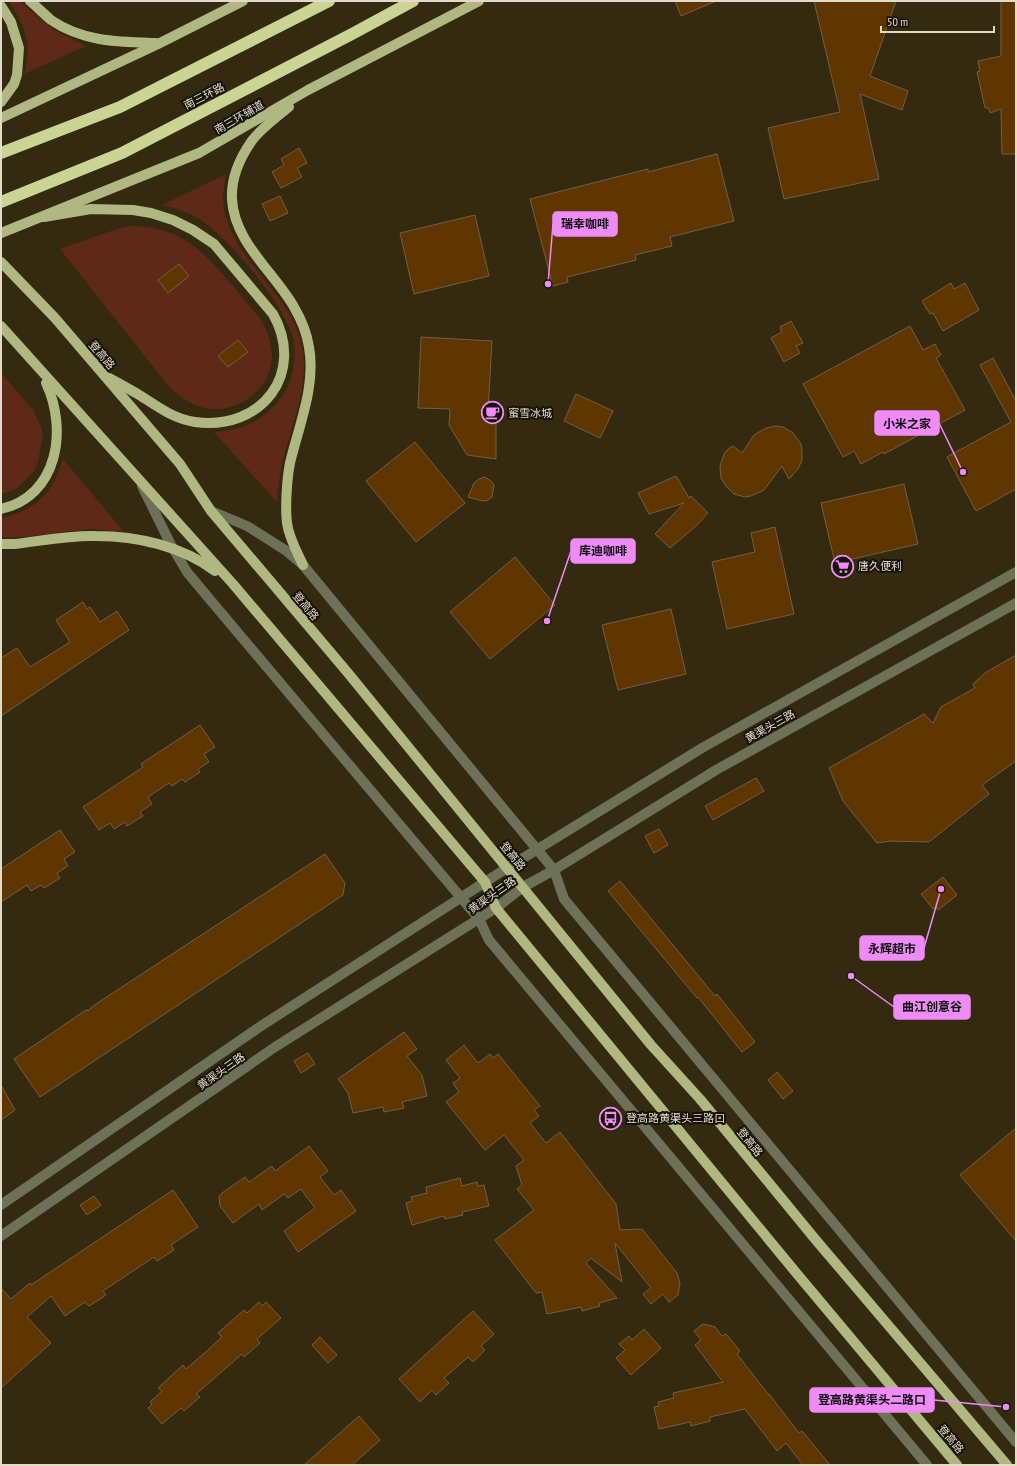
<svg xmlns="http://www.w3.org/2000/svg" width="1017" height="1466" font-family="'PT Sans Narrow','Noto Sans SC',sans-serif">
	<rect width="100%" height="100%" fill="#332a0f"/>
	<!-- green -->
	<g fill="#5e2916">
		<path d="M 8,1 L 19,1 L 54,30 L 86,46 L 24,74 C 33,46 25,24 8,1 Z"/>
		<path d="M 226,174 C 225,182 223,192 223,201 C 228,260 291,290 302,346 C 310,383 293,421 284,456 C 280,471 278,486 277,502 L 214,432 C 239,430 259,423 276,404 C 279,400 283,396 285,392 C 293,378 296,357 294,342 C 287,306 227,235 196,217 C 185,211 174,208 162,205 Z"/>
		<path d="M 130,226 C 149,226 168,230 185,240 C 207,254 222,274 239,293 C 248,305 260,316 266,329 C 268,335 270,341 271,347 C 279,385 237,418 201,407 C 189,404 179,395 170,388 L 60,249 L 114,230 Z"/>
		<polygon points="1,373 33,410 40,424 43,435 38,461 34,472 16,489 1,494"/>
		<path d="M 63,459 L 124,532 L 91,529 L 23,537 L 1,537 L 1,518 C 38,509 52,494 63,459 Z"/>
	</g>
	<!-- building -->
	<g fill="#5f3500" stroke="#755e49">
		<polygon points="675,1 716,1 681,16"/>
		<polygon points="814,1 896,1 870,76 908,91 902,110 860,94 879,179 784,199 768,128 840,112"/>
		<polygon points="1001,1 1016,1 1016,154 1002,154 1001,109 990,113 989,108 985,108 977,72 980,71 978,61 1001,56"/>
		<polygon points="299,148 307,163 297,168 302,177 281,188 272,172 284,165 281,159"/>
		<polygon points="717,154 734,221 670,237 672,246 635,255 636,260 567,277 568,282 553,286 530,199 648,169 648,172"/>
		<polygon points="280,196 288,213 270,221 262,204"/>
		<polygon points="475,215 489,276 414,294 400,233"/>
		<polygon points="179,264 189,276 168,293 158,280"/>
		<polygon points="951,283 954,289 965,283 979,310 943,331 933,313 930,314 922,301"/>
		<polygon points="791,321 803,343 796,346 800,353 784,362 771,338 782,332 780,327"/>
		<polygon points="910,326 923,350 935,344 941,355 936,358 965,410 884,454 883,452 861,464 854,451 843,457 803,384"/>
		<polygon points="421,337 492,341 488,412 496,413 496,459 467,455 449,425 450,409 418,408"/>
		<polygon points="238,340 248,352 228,367 218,356"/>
		<polygon points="993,358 1016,401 1016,489 976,511 947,457 1011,422 980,365"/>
		<polygon points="576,394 613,411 600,438 564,421"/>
		<polygon points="776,426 783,427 793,433 801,444 802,451 802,460 798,469 789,479 782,466 764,490 751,496 745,497 734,494 726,486 721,478 720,466 724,454 728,449 733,446 742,453 754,435 759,432 766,428"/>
		<polygon points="415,442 465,503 416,542 366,481"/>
		<polygon points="676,476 689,498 691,496 708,513 696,526 670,548 655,534 684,503 649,514 638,493"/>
		<polygon points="485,477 491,481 494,485 492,497 488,500 483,501 468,497 474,483 479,479"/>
		<polygon points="904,484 918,544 835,563 821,503"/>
		<polygon points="775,527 794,614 727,629 712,562 755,552 751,533"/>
		<polygon points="515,557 555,605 490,659 450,612"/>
		<polygon points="83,602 87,609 90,607 100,622 117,611 129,630 1,716 1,658 17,648 30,667 70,642 56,620"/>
		<polygon points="671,609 686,674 618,690 602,625"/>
		<polygon points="1016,655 1016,761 982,785 989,794 929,842 890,841 877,843 843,801 829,768 924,714 933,723 941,707 975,688 973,684 985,673"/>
		<polygon points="200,725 215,747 204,754 209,762 198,769 200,772 185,782 182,779 172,786 169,783 148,797 152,804 140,812 143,816 127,826 125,822 114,829 110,823 99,830 83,807 143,767 141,764"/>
		<polygon points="756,778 764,791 713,820 705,806"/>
		<polygon points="659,829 668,845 654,853 645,836"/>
		<polygon points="60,830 75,852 64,859 68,866 57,873 60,878 44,888 41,885 31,891 27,885 1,902 1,869"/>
		<polygon points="325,854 345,883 343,895 40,1097 14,1059 86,1010 89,1010 93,1006"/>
		<polygon points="943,877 957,895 938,910 936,907 933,909 921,894"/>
		<polygon points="620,881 715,996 717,994 755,1042 742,1052 698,997 697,998 608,891"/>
		<polygon points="404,1032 417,1049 407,1056 422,1075 427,1096 402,1102 404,1108 384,1112 383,1107 353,1113 348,1093 338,1079"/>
		<polygon points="464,1045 478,1063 490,1054 493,1058 498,1054 540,1106 534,1110 539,1116 530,1123 546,1143 560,1132 616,1204 620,1230 642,1229 677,1273 680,1283 678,1295 669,1302 663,1294 651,1304 643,1294 651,1288 615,1243 622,1282 591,1258 586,1263 617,1298 599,1303 600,1306 582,1311 581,1307 547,1314 542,1292 536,1293 495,1240 534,1210 517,1189 522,1185 516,1166 524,1160 504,1135 485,1150 446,1102 459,1092 453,1083 460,1078 446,1060"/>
		<polygon points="308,1053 315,1064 301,1073 294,1061"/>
		<polygon points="777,1072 793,1091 783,1099 768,1080"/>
		<polygon points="1,1085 15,1110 1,1120"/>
		<polygon points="1016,1128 1016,1241 960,1175"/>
		<polygon points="309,1146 328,1171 320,1177 334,1195 341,1190 356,1211 298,1252 284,1231 315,1208 301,1189 288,1198 284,1194 262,1210 259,1204 233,1223 220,1206 219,1197 222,1193 245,1177 249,1182 272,1166 275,1171"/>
		<polygon points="460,1178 462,1186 477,1182 478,1186 484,1185 489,1206 462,1212 463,1215 445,1219 444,1216 412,1225 406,1203 412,1201 411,1197 427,1193 426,1187"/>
		<polygon points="173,1190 198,1227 171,1245 174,1250 157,1261 154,1257 103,1291 106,1295 89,1306 85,1302 65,1316 51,1296 27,1317 51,1343 1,1388 1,1288 11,1299 30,1283 31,1285"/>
		<polygon points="94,1196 101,1205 87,1215 80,1205"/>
		<polygon points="259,1302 262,1306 266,1302 281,1318 257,1339 260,1343 244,1357 242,1354 196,1394 200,1397 184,1411 181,1408 162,1424 148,1408 152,1404 150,1402 162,1391 158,1388 183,1365 186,1369 209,1349 222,1337 218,1333 244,1310 247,1313"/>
		<polygon points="473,1311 494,1334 481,1346 485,1350 473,1362 468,1357 444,1378 449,1383 436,1395 432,1390 420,1402 399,1379"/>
		<polygon points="703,1324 715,1327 722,1336 726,1334 740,1351 737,1354 768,1394 769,1394 799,1433 802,1431 830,1465 803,1465 786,1443 777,1451 745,1409 710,1417 710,1421 691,1426 690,1422 659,1429 654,1407 659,1406 658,1402 674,1398 673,1393 723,1382 695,1345 701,1340 694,1331"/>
		<polygon points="644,1329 661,1348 631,1375 616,1358 625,1350 619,1344 629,1336 632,1340"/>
		<polygon points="320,1337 337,1355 328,1363 312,1345"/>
		<polygon points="359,1416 380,1440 352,1465 304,1465"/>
	</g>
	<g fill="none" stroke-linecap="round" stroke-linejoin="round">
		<!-- minor -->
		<g stroke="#6d7158" stroke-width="10">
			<polyline points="142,486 171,545 187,572 207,596 479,919 489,940 927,1465"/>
			<polyline points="211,511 247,526 285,550 303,565 554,870 564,899 1016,1442"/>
			<polyline points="1,1205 261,1026 507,868 702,748 1016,572"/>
			<polyline points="1,1236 275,1047 496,908 523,887 554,870 716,770 1016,603"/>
		</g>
		<!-- major -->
		<g stroke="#b0b882" stroke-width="10">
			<path d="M 30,1 C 37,7 44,14 51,20 C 83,42 119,42 156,43"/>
			<polyline points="1,6 11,22 19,48 17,75 14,84 1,102"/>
			<path d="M 289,107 C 278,116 259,130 251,142 C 240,158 231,179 232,199 C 234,242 274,272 294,307 C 301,319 307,334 309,347 C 316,386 299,425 290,463 C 287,478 285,507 287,523 C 289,538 297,552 303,565"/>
			<polyline points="1,118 158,44 243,1"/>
			<path d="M 44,217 L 91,209 L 133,210 L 151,213 L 173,220 L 193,230 L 214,244 L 273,314 C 306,373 262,431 195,422 C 174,419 158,407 141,396 C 131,390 120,384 109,378"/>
			<polyline points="1,233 199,153 308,90 479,1"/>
			<polyline points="1,262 55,318 180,464 211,511 348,673 651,1045 700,1099 815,1239 1007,1465"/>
			<polyline points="1,326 233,584 485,882 496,908 793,1269 957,1465"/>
			<path d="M 1,509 C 58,496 68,430 46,383"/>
			<path d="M 1,544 L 14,544 C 41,541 69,535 96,536 C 137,536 182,546 215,571"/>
		</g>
		<!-- highway -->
		<g stroke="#cad493" stroke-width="12">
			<polyline points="1,153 120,107 329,1"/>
			<polyline points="1,202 122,153 352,34 413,1"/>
		</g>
	</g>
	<!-- icons -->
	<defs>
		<symbol id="cafe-ring" viewBox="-11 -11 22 22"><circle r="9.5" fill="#171308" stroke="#ef8bf7" stroke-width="1.5"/><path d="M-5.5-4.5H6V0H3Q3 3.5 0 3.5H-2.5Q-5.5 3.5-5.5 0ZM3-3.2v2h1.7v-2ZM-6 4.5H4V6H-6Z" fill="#ef8bf7"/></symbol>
		<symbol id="supermarket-ring" viewBox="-11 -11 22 22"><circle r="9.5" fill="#171308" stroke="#ef8bf7" stroke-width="1.5"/><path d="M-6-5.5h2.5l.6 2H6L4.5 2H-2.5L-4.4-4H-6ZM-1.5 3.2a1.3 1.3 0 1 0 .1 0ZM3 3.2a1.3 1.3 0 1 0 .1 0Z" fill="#ef8bf7"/></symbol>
		<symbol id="bus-ring" viewBox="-11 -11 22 22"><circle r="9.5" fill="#171308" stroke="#ef8bf7" stroke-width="1.5"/><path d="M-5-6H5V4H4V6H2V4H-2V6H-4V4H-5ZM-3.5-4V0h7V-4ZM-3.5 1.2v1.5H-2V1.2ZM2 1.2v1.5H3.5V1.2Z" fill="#ef8bf7"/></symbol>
	</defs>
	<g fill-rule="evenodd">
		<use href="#cafe-ring" x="480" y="400" width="25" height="25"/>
		<use href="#supermarket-ring" x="830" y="554" width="25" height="25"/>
		<use href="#bus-ring" x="598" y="1106" width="25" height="25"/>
	</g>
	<g text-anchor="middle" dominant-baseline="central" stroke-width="4" stroke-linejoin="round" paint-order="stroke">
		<!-- street labels -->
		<g font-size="11" fill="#e1dbcc" stroke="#171308">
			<text transform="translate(204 96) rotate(-27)">南三环路</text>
			<text transform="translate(239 117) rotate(-30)">南三环辅道</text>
			<text transform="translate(102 355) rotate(50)">登高路</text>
			<text transform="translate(306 606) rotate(50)">登高路</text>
			<text transform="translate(770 726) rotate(-29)">黄渠头三路</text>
			<text transform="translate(513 856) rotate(51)">登高路</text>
			<text transform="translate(492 895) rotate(-35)">黄渠头三路</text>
			<text transform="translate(221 1071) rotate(-35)">黄渠头三路</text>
			<text transform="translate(750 1142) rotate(51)">登高路</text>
			<text transform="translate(951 1439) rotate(50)">登高路</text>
		</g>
		<!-- poi labels -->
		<g font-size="11" fill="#e1dbcc" stroke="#171308" text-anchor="start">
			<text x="508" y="413">蜜雪冰城</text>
			<text x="858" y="566">唐久便利</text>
			<text x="626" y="1118">登高路黄渠头三路口</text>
		</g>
	</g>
	<!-- callouts -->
	<path fill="none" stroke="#ef8bf7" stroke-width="1.5" d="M548 284L553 224M963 472L939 423M547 621L571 551M941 889L924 948M851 976L894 1007M1006 1407L934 1400"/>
	<g fill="#ef8bf7" stroke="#171308" stroke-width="1.5">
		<circle cx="548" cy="284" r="4"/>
		<circle cx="963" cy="472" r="4"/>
		<circle cx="547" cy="621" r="4"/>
		<circle cx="941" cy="889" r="4"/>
		<circle cx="851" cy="976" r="4"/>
		<circle cx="1006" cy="1407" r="4"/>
	</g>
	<g fill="#ef8bf7" stroke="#ef8bf7" stroke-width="1.5">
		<rect x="553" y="212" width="64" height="24" rx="4"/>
		<rect x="875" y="411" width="64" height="24" rx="4"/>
		<rect x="571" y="539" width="64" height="24" rx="4"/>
		<rect x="860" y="936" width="64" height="24" rx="4"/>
		<rect x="894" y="995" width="76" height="24" rx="4"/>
		<rect x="810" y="1388" width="124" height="24" rx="4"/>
	</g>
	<g font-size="12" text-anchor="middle" font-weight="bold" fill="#111">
		<text x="585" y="228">瑞幸咖啡</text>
		<text x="907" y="428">小米之家</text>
		<text x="603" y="555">库迪咖啡</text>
		<text x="892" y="953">永辉超市</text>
		<text x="932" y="1011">曲江创意谷</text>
		<text x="872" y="1404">登高路黄渠头二路口</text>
	</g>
	<!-- border -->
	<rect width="1017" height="1466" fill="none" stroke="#e1dbcc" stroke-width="4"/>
	<!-- scale -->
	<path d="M881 26v6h113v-6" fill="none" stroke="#e1dbcc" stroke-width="2"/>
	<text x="887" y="26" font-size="12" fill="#e1dbcc" stroke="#171308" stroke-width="3" paint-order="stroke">50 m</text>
</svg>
